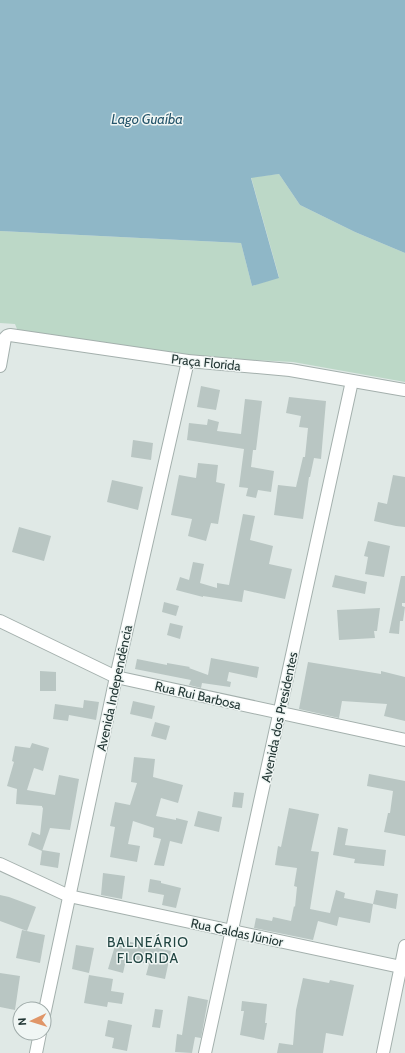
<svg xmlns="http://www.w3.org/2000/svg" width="405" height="1053" font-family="Cabin,sans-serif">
	<rect width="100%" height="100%" fill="#e0e9e6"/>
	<!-- green -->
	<polygon fill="#bcd8c7" points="279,174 300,205 355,232 405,253 405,382 293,362 190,357 19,334 15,324 0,323 0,231 241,243 252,286 279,277 251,177"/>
	<!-- water -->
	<polygon fill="#8fb7c7" points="0,0 405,0 405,253 355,232 300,205 279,174 251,178 279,278 252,286 241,243 0,231"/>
	<!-- building -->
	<g fill="#b9c6c3">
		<polygon points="201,386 220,390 216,410 197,407"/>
		<polygon points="289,397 326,401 321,459 314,458 310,477 309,477 303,519 274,515 278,485 296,487 303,457 305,457 308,428 299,427 301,416 286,413"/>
		<polygon points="245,399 262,401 256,450 253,450 251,467 274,471 271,492 258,490 256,498 246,496 248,488 239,487 244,449 187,440 189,423 207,425 208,419 219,422 217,431 241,434"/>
		<polygon points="133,440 153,443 151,460 131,457"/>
		<polygon points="198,463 218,465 216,482 225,484 218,524 211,523 206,541 188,536 192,519 171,515 179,475 196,478"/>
		<polygon points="393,475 405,477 405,527 396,526 374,521 378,502 387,504"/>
		<polygon points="112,480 143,487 138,510 107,502"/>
		<polygon points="243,514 255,516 250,540 273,546 269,564 292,569 285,599 244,590 242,602 203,596 203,597 176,590 180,577 189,580 193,562 204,564 200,583 217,588 217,583 229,585"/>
		<polygon points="19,527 51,536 44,561 12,552"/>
		<polygon points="368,541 390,546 384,577 365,574 368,557 364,556"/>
		<polygon points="335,575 367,582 365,594 332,587"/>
		<polygon points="401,576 405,576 405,603 402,603 402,606 405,607 403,621 400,621 399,634 389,633"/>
		<polygon points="164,602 179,606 176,616 162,612"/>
		<polygon points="380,608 377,631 374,631 375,638 339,640 337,610"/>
		<polygon points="170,623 183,626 180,639 167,635"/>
		<polygon points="211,658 259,667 257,678 229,672 227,681 231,682 230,687 202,683 201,688 189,685 191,680 135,669 137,659 167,665 167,663 190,667 189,668 208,675"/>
		<polygon points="308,662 381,674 381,671 405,677 405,721 384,716 387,704 342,701 339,718 299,709"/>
		<polygon points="40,671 56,672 56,691 40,691"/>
		<polygon points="84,700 99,702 96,720 69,715 68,721 53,719 55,704 83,708"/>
		<polygon points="133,701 155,706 152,719 130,714"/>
		<polygon points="155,722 170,726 166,740 151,736"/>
		<polygon points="32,743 49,748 43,771 34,768 27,790 55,795 59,775 79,779 70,830 50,828 42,851 28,845 32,832 40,835 43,808 42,807 42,806 16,804 17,789 7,786 14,762 12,761 15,746 30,748"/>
		<polygon points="134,757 155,759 153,777 183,785 178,803 161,798 156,816 176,820 176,818 188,821 182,844 170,841 164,866 154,865 161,839 153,837 154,828 133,821 128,844 140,846 137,862 110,857 115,827 110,826 115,802 130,805 137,783 131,782"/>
		<polygon points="369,774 405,781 405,836 384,832 388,813 390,813 393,791 367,786"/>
		<polygon points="234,792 244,793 242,808 232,807"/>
		<polygon points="289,808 319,814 311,851 319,852 310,909 330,913 336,890 345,893 344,898 373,904 370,923 339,917 337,926 318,921 313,940 254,928 256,918 272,921 273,917 291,921 294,906 295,907 297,887 294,886 297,868 275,865 278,846 281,847"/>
		<polygon points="198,811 222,817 219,832 194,826"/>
		<polygon points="338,827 348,829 345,845 386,850 384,866 354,863 355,859 333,855"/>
		<polygon points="42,850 60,853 58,868 40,865"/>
		<polygon points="103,873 125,876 122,899 101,895"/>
		<polygon points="150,879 161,881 161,883 181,888 176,908 162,905 164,895 148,892"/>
		<polygon points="376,890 398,894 396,909 373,904"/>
		<polygon points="0,895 9,897 36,907 27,931 0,921"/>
		<polygon points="22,930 45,935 40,963 16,958"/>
		<polygon points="117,939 171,951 165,979 146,975 149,964 126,960 123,973 108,969"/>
		<polygon points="76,945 94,948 89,973 72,969"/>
		<polygon points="0,973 20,976 15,1010 0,1007"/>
		<polygon points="89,975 113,979 111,991 124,993 122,1004 108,1002 107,1007 84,1003"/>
		<polygon points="303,978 329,983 330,980 354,985 343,1036 326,1033 323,1053 277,1053 279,1043 293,1045 296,1010"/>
		<polygon points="188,996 208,1000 201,1038 195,1037 192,1053 175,1052 177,1034 182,1035"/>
		<polygon points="242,1001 267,1004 265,1023 267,1023 264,1040 240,1035 244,1011 241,1011"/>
		<polygon points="155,1009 163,1010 160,1028 152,1027"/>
		<polygon points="108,1020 132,1025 127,1051 112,1048 114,1038 105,1036"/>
	</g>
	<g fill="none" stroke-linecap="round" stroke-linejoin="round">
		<defs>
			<g id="minor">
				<polyline points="0,366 5,338 7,336 10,335 188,361 290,370 405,390"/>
				<polyline points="0,621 116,677 405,740"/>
				<polyline points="0,864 69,896 405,968"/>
				<polyline points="44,1015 116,677 188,361"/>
				<polyline points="36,1053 40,1033"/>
				<polyline points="205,1053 352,381"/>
				<polyline points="383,1053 405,946"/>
			</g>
		</defs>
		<!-- minor casing -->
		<use href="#minor" stroke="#a4b0ad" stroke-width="14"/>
		<!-- minor -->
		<use href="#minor" stroke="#fff" stroke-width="12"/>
	</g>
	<g text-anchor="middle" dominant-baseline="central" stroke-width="3" stroke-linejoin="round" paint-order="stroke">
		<!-- street labels -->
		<g font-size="13" fill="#233735" stroke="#f0f6f4">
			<text transform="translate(206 362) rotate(6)">Praça Florida</text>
			<text transform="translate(114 688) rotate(-78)">Avenida Independência</text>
			<text transform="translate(198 695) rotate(13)">Rua Rui Barbosa</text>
			<text transform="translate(279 717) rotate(-78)">Avenida dos Presidentes</text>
			<text transform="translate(237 932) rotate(12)">Rua Caldas Júnior</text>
		</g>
		<!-- water labels -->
		<g font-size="14" font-style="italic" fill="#25556b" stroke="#f0f6f4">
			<text x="147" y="119">Lago Guaíba</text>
		</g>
		<!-- neighbourhood labels -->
		<g font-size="14" letter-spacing="1" fill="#224643" stroke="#f0f6f4">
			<text x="148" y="942">BALNEÁRIO<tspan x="148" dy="16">FLORIDA</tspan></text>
		</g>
	</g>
	<!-- north arrow -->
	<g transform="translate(32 1021) rotate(266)"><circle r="19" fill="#f0f6f4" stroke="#9eaaa8"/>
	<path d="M0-3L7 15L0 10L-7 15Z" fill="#e09668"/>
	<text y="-6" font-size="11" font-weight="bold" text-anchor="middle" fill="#233735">N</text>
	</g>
</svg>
